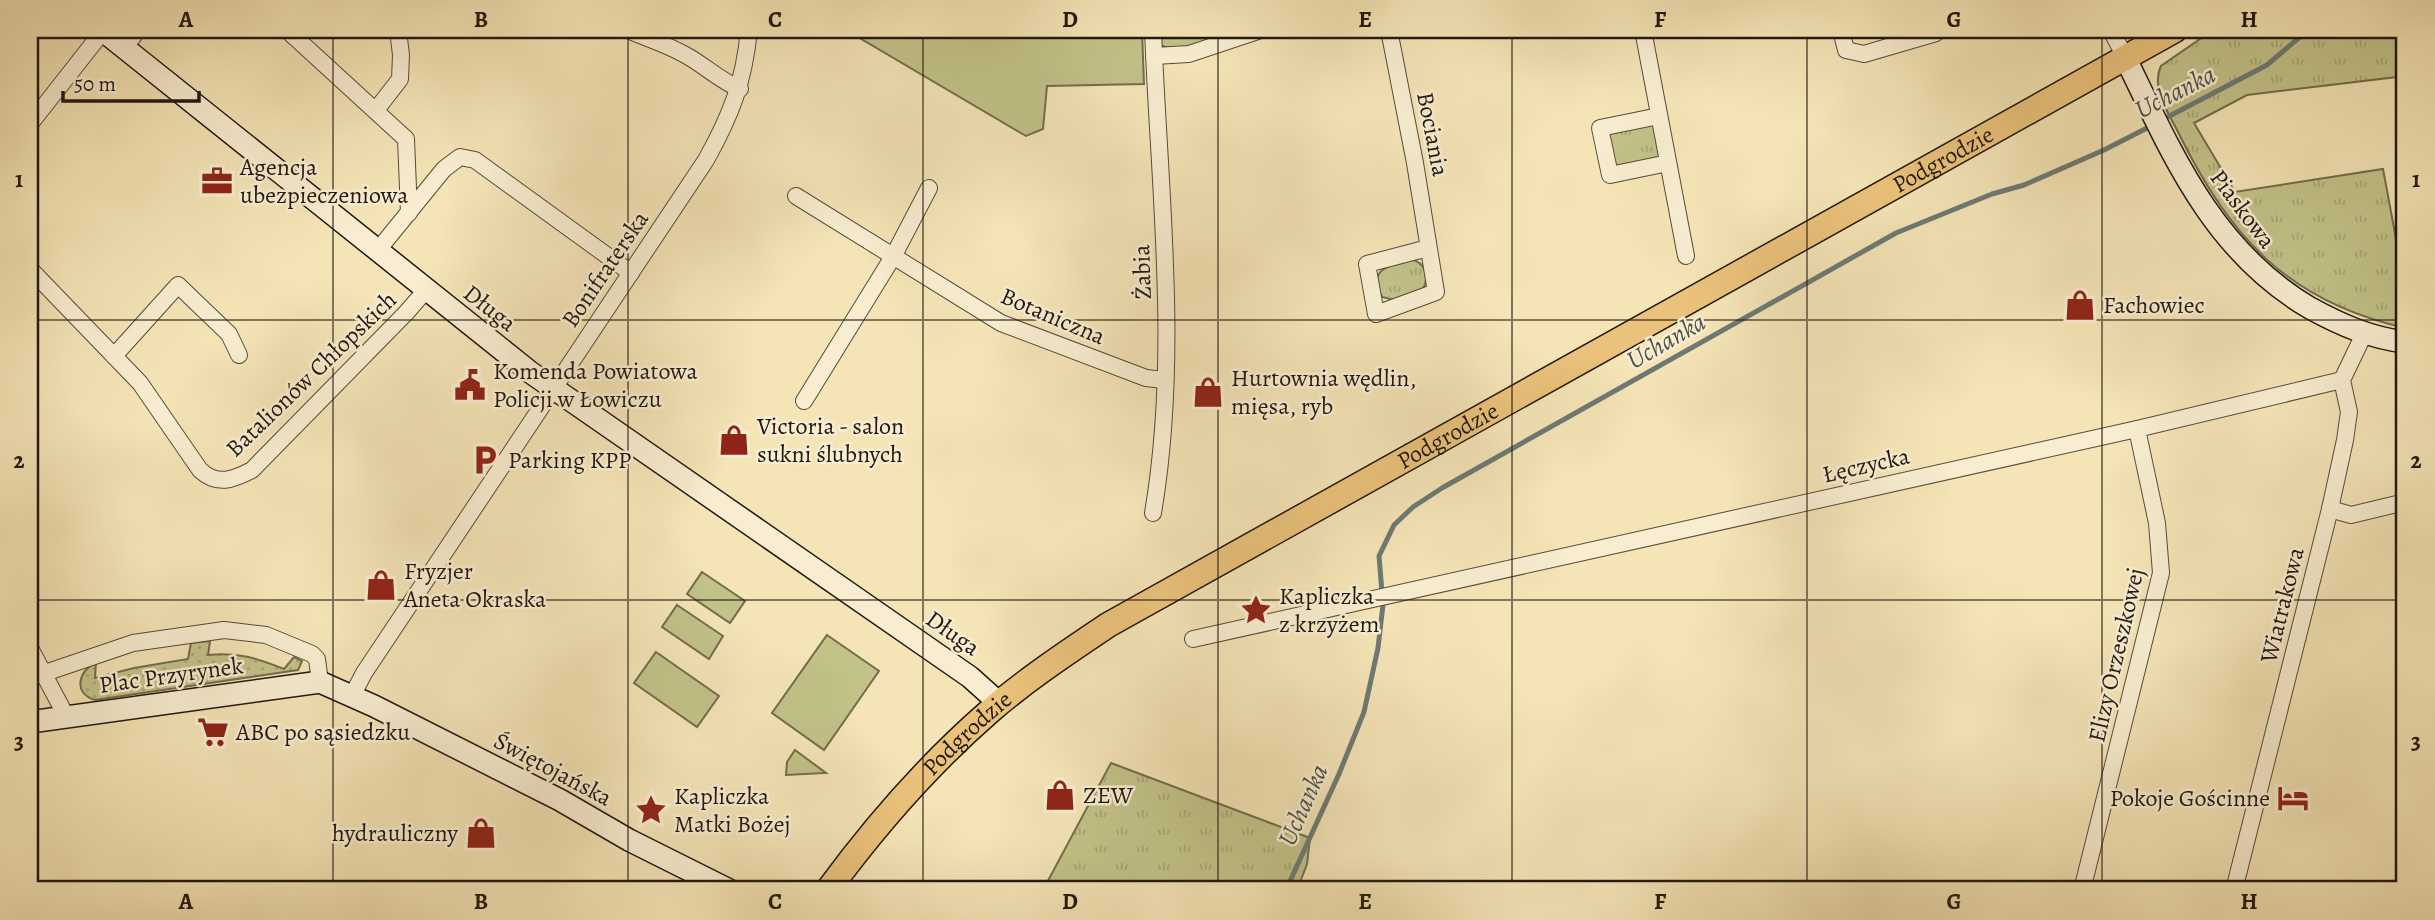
<svg xmlns="http://www.w3.org/2000/svg" width="2435" height="920" font-family="Alegreya,serif">
	<defs>
		<pattern id="grass-tufts" width="24" height="20" patternUnits="userSpaceOnUse" patternTransform="scale(1.75)"><rect width="24" height="20" fill="#c2c289"/><path d="M3 7l-1-3M5 7V3M7 7l1-3M15 17l-1-3M17 17v-4M19 17l1-3" fill="none" stroke="#a6a675"/></pattern>
		<pattern id="garden-dots" width="8" height="8" patternUnits="userSpaceOnUse" patternTransform="scale(1.75)"><rect width="8" height="8" fill="#c2c289"/><path d="M2 2h.1M6 6h.1" fill="none" stroke="#a6a675" stroke-width="1.8" stroke-linecap="round"/></pattern>
	</defs>
	<rect width="100%" height="100%" fill="#f4e4b6"/>
	<filter id="stains"><feTurbulence type="fractalNoise" baseFrequency=".00286" numOctaves="4"/><feColorMatrix values="0 0 0 0 .2 0 0 0 0 .09 0 0 0 0 .02 0 0 0 .5 -.17"/></filter>
	<radialGradient id="worn" r=".72"><stop offset=".6" stop-color="#630" stop-opacity="0"/><stop offset="1" stop-color="#630" stop-opacity=".3"/></radialGradient>
	<!-- grass -->
	<g fill="url(#grass-tufts)" stroke="#726d4c" stroke-width="2">
		<path d="M 2213,30 L 2331,30 L 2328,34 L 2364,30 L 2405,30 L 2405,76 L 2247,95 L 2194,123 L 2235,192 L 2383,169 L 2397,244 L 2405,263 L 2405,328 C 2286,301 2229,236 2177,130 C 2167,111 2151,87 2161,66 Z"/>
		<polygon points="1655,123 1662,157 1619,167 1613,164 1609,132"/>
		<path d="M 1411,259 C 1425,263 1430,275 1423,289 L 1394,300 L 1382,297 C 1367,268 1389,266 1411,259 Z"/>
		<polygon points="1111,763 1310,838 1307,864 1297,890 1043,890"/>
	</g>
	<!-- park -->
	<g fill="#c2c289" stroke="#726d4c" stroke-width="2">
		<polygon points="846,30 1142,30 1144,84 1047,86 1043,129 1026,136"/>
		<path d="M 1160,30 L 1240,30 C 1215,39 1186,57 1160,45 Z"/>
		<polygon points="702,572 745,601 730,623 687,594"/>
		<polygon points="677,605 723,636 709,659 662,627"/>
		<polygon points="827,635 879,671 824,750 772,713"/>
		<polygon points="656,652 719,696 697,727 634,683"/>
		<polygon points="795,750 826,773 786,775 787,762"/>
	</g>
	<!-- garden -->
	<path fill="url(#garden-dots)" stroke="#726d4c" stroke-width="2" d="M 210,641 L 208,655 C 238,652 257,658 284,669 L 294,657 L 302,661 L 298,670 L 95,700 C 72,693 79,670 96,662 L 95,678 L 134,668 L 188,659 L 191,643 Z"/>
	<g fill="none" stroke-linecap="round" stroke-linejoin="round">
		<!-- stream -->
		<g stroke="#6d7a74" stroke-width="5">
			<polyline points="2160,121 2267,65 2308,30"/>
			<polyline points="1286,890 1339,774 1364,712 1378,648 1383,605 1379,556 1394,525 1413,507 1442,488 1896,233 1992,194 2024,185 2104,150 2151,126"/>
		</g>
		<defs>
			<g id="street">
				<polyline points="287,30 406,139 409,213"/>
				<path d="M 628,30 C 648,39 669,45 689,57 C 706,67 721,81 740,89"/>
				<polyline points="1389,30 1415,163 1436,292 1376,314 1367,264 1428,248"/>
				<polyline points="1643,30 1686,256"/>
				<polyline points="1841,30 1846,50 1864,54 1936,33 1935,30"/>
				<polyline points="2111,30 2126,59"/>
				<polyline points="125,47 138,30"/>
				<polyline points="1154,56 1189,54 1261,30"/>
				<polyline points="376,110 400,79 401,55 398,30"/>
				<polyline points="1659,116 1600,128 1610,175 1668,163"/>
				<polyline points="30,124 103,31"/>
				<polyline points="796,196 1001,323 1146,378 1164,380"/>
				<polyline points="378,250 444,169 460,157 475,160 631,273"/>
				<path d="M 30,269 L 140,383 L 200,470 C 217,486 233,480 252,470 L 406,313 L 426,290"/>
				<polyline points="114,356 178,285 229,334 239,355"/>
				<polyline points="804,401 894,255 929,188"/>
				<polyline points="2330,509 2351,515 2405,502"/>
				<path d="M 1153,513 C 1180,353 1159,190 1153,30"/>
				<polyline points="1193,639 2137,429 2342,380"/>
				<polyline points="30,648 66,716"/>
				<polyline points="30,678 133,643 224,630 266,635 312,654 317,659 320,682"/>
				<path d="M 352,696 L 364,673 L 706,160 C 731,115 744,82 749,30"/>
				<polyline points="2082,890 2161,573 2157,523 2137,429"/>
				<polyline points="2234,890 2330,509 2345,440 2349,412 2342,380 2364,334"/>
			</g>
			<g id="secondary">
				<polyline points="102,30 530,372 970,677 999,703"/>
				<path d="M 2126,59 C 2173,156 2213,251 2310,308 C 2341,325 2371,338 2405,342"/>
				<polyline points="30,722 320,682 374,706 560,800 629,840 729,890"/>
			</g>
			<g id="primary">
				<path id="s1" d="M 828,890 C 875,826 929,764 990,711 C 1027,679 1068,652 1108,625 L 2175,30"/>
			</g>
		</defs>
		<!-- street casing -->
		<use href="#street" stroke="#564b3a" stroke-width="18"/>
		<!-- secondary casing -->
		<use href="#secondary" stroke="#211810" stroke-width="24"/>
		<!-- primary casing -->
		<use href="#primary" stroke="#211810" stroke-width="27"/>
		<!-- street -->
		<use href="#street" stroke="#f8edd0" stroke-width="16"/>
		<!-- secondary -->
		<use href="#secondary" stroke="#f8edd0" stroke-width="21"/>
		<!-- primary -->
		<use href="#primary" stroke="#eac27b" stroke-width="24"/>
	</g>
	<!-- grid -->
	<path fill="none" stroke="#211810" stroke-width="2" stroke-opacity="0.55" d="M 333,30 L 333,890M 628,30 L 628,890M 923,30 L 923,890M 1218,30 L 1218,890M 1512,30 L 1512,890M 1807,30 L 1807,890M 2102,30 L 2102,890M 30,320 L 2405,320M 30,600 L 2405,600"/>
	<!-- icons -->
	<defs>
		<symbol id="office-bare" viewBox="-9 -9 18 18"><path d="M-6-3h4V-5.5h4V-3h4V5H-6ZM-1-4.5V-3h2v-1.5ZM-6 0V1H6V0Z" fill="#8f2418" stroke="#f8edd0" stroke-width="2.5" paint-order="stroke"/></symbol>
		<symbol id="shop-bare" viewBox="-9 -9 18 18"><path d="M-5-2.5h2.3a2.7 3.5 0 0 1 5.4 0H5L5.5 6h-11ZM-1.5-2.5h3a1.5 2.3 0 0 0-3 0Z" fill="#8f2418" stroke="#f8edd0" stroke-width="2.5" paint-order="stroke"/></symbol>
		<symbol id="civic-bare" viewBox="-9 -9 18 18"><path d="M-.6-6.5H3V-4.5H.6V-3L4-1V1h2V6H-6V1h2V-1L-.6-3ZM-1.2 2.5V6h2.4V2.5Z" fill="#8f2418" stroke="#f8edd0" stroke-width="2.5" paint-order="stroke"/></symbol>
		<symbol id="parking-bare" viewBox="-9 -9 18 18"><path d="M-3.5-5.5H1a3.5 3.5 0 0 1 0 7H-1V5.5H-3.5ZM-1-3.4V-.6H.8a1.4 1.4 0 0 0 0-2.8Z" fill="#8f2418" stroke="#f8edd0" stroke-width="2.5" paint-order="stroke"/></symbol>
		<symbol id="sight-bare" viewBox="-9 -9 18 18"><path d="M0-6L1.8-2.2L6-1.7L2.9 1.2L3.7 5.4L0 3.3L-3.7 5.4L-2.9 1.2L-6-1.7L-1.8-2.2Z" fill="#8f2418" stroke="#f8edd0" stroke-width="2.5" paint-order="stroke"/></symbol>
		<symbol id="supermarket-bare" viewBox="-9 -9 18 18"><path d="M-6-5.5h2.5l.6 2H6L4.5 2H-2.5L-4.4-4H-6ZM-1.5 3.2a1.3 1.3 0 1 0 .1 0ZM3 3.2a1.3 1.3 0 1 0 .1 0Z" fill="#8f2418" stroke="#f8edd0" stroke-width="2.5" paint-order="stroke"/></symbol>
		<symbol id="hotel-bare" viewBox="-9 -9 18 18"><path d="M-6-4.5h1.5V1H6V5H4.5V3h-9V5H-6ZM-4 0a1.8 1.8 0 1 1 3.6 0ZM.5 0V-2.5h3Q6-2.5 6 0Z" fill="#8f2418" stroke="#f8edd0" stroke-width="2.5" paint-order="stroke"/></symbol>
	</defs>
	<g fill-rule="evenodd">
		<use href="#office-bare" x="195" y="159" width="44" height="44"/>
		<use href="#shop-bare" x="2058" y="283" width="44" height="44"/>
		<use href="#civic-bare" x="448" y="363" width="44" height="44"/>
		<use href="#shop-bare" x="1186" y="370" width="44" height="44"/>
		<use href="#shop-bare" x="712" y="418" width="44" height="44"/>
		<use href="#parking-bare" x="463" y="438" width="44" height="44"/>
		<use href="#shop-bare" x="359" y="563" width="44" height="44"/>
		<use href="#sight-bare" x="1234" y="588" width="44" height="44"/>
		<use href="#supermarket-bare" x="191" y="710" width="44" height="44"/>
		<use href="#shop-bare" x="1038" y="773" width="44" height="44"/>
		<use href="#hotel-bare" x="2271" y="776" width="44" height="44"/>
		<use href="#sight-bare" x="629" y="788" width="44" height="44"/>
		<use href="#shop-bare" x="459" y="811" width="44" height="44"/>
	</g>
	<g text-anchor="middle" dominant-baseline="central" stroke-width="5" stroke-linejoin="round" paint-order="stroke">
		<!-- street labels -->
		<g font-size="24" fill="#211810" stroke="#f8edd0">
			<text transform="translate(1433 134) rotate(79)">Bociania</text>
			<text stroke="none"><textPath href="#s1" startOffset="1344">Podgrodzie</textPath></text>
			<text transform="translate(2243 209) rotate(53)">Piaskowa</text>
			<text transform="translate(605 269) rotate(-56)">Bonifraterska</text>
			<text transform="translate(1142 272) rotate(-92)">Żabia</text>
			<text transform="translate(490 308) rotate(38)">Długa</text>
			<text transform="translate(1053 316) rotate(23)">Botaniczna</text>
			<text transform="translate(311 374) rotate(-44)">Batalionów Chłopskich</text>
			<text stroke="none"><textPath href="#s1" startOffset="777">Podgrodzie</textPath></text>
			<text transform="translate(1866 465) rotate(-13)">Łęczycka</text>
			<text transform="translate(2282 605) rotate(-76)">Wiatrakowa</text>
			<text transform="translate(953 633) rotate(35)">Długa</text>
			<text transform="translate(2116 655) rotate(-77)">Elizy Orzeszkowej</text>
			<text transform="translate(171 675) rotate(-8)">Plac Przyrynek</text>
			<text stroke="none"><textPath href="#s1" startOffset="210">Podgrodzie</textPath></text>
			<text transform="translate(553 769) rotate(28)">Świętojańska</text>
		</g>
		<!-- poi labels -->
		<g font-size="24" fill="#211810" stroke="#f8edd0" text-anchor="start">
			<text x="240" y="167">Agencja<tspan x="240" dy="28">ubezpieczeniowa</tspan></text>
			<text x="2103" y="305">Fachowiec</text>
			<text x="493" y="371">Komenda Powiatowa<tspan x="493" dy="28">Policji w Łowiczu</tspan></text>
			<text x="1231" y="378">Hurtownia wędlin,<tspan x="1231" dy="28">mięsa, ryb</tspan></text>
			<text x="757" y="426">Victoria - salon<tspan x="757" dy="28">sukni ślubnych</tspan></text>
			<text x="508" y="460">Parking KPP</text>
			<text x="404" y="571">Fryzjer<tspan x="404" dy="28">Aneta Okraska</tspan></text>
			<text x="1279" y="596">Kapliczka<tspan x="1279" dy="28">z krzyżem</tspan></text>
			<text x="236" y="732">ABC po sąsiedzku</text>
			<text x="1083" y="795">ZEW</text>
			<text x="674" y="796">Kapliczka<tspan x="674" dy="28">Matki Bożej</tspan></text>
			<text x="2270" y="798" text-anchor="end">Pokoje Gościnne</text>
			<text x="458" y="833" text-anchor="end">hydrauliczny</text>
		</g>
		<!-- water labels -->
		<g font-size="26" font-style="italic" fill="#4d514a" stroke="#f8edd0">
			<text transform="translate(2175 92) rotate(-27)">Uchanka</text>
			<text transform="translate(1666 341) rotate(-30)">Uchanka</text>
			<text transform="translate(1303 805) rotate(-66)">Uchanka</text>
		</g>
	</g>
	<!-- margin -->
	<rect width="2435" height="920" fill="none" stroke="#f4e4b6" stroke-width="77"/>
	<!-- scale -->
	<path d="M63 91v10h136v-10" fill="none" stroke="#211810" stroke-width="3.5"/>
	<text x="74" y="91" font-size="21" fill="#211810" stroke="#f8edd0" stroke-width="5" paint-order="stroke">50 m</text>
	<rect x="38" y="38" width="2358" height="843" fill="none" stroke="#211810" stroke-width="2.5"/>
	<g font-size="23" text-anchor="middle" font-weight="bold" fill="#211810">
		<text x="186" y="27">A</text>
		<text x="481" y="27">B</text>
		<text x="775" y="27">C</text>
		<text x="1070" y="27">D</text>
		<text x="1365" y="27">E</text>
		<text x="1660" y="27">F</text>
		<text x="1954" y="27">G</text>
		<text x="2249" y="27">H</text>
		<text x="19" y="187">1</text>
		<text x="2416" y="187">1</text>
		<text x="19" y="468">2</text>
		<text x="2416" y="468">2</text>
		<text x="19" y="749">3</text>
		<text x="2416" y="749">3</text>
		<text x="186" y="909">A</text>
		<text x="481" y="909">B</text>
		<text x="775" y="909">C</text>
		<text x="1070" y="909">D</text>
		<text x="1365" y="909">E</text>
		<text x="1660" y="909">F</text>
		<text x="1954" y="909">G</text>
		<text x="2249" y="909">H</text>
	</g>
	<rect width="100%" height="100%" filter="url(#stains)"/>
	<rect width="100%" height="100%" fill="url(#worn)"/>
</svg>
